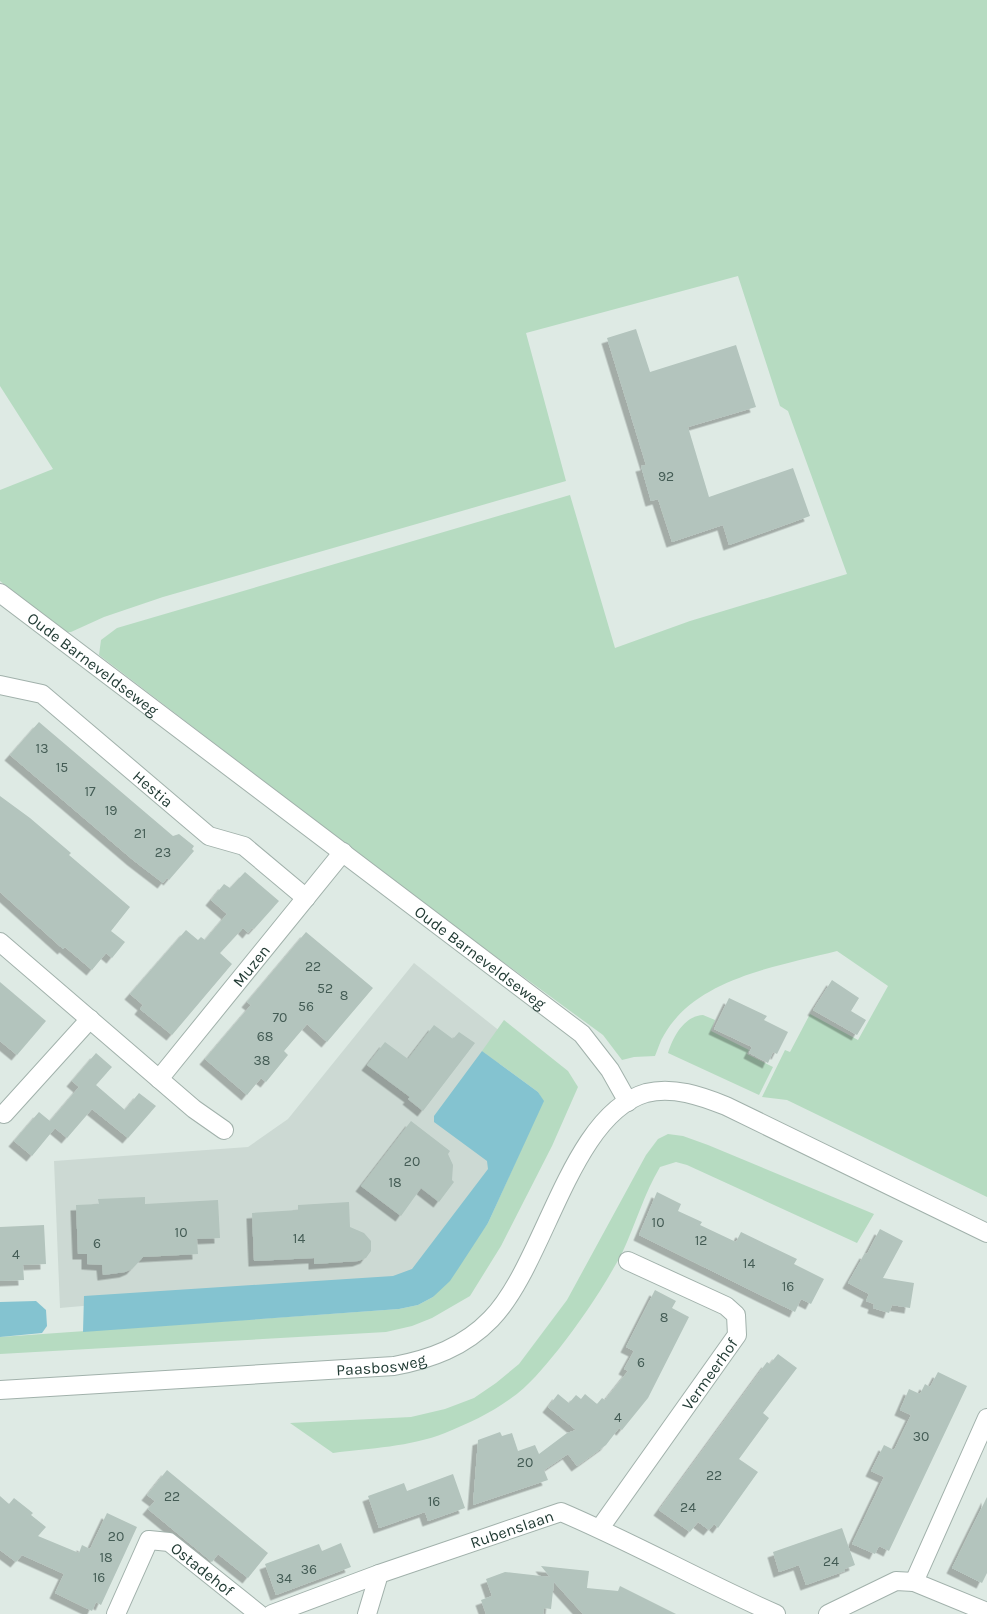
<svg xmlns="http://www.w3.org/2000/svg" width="987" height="1614" font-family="Karla,sans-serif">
	<defs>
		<filter id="shadow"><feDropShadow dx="-5.5" dy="5.5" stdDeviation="0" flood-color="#0004"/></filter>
	</defs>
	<rect width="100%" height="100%" fill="#deeae4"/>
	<!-- built -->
	<polygon fill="#ccd9d3" points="414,963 501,1032 494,1161 488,1179 409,1277 60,1308 54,1161 248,1147 288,1119"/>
	<!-- green -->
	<g fill="#b6dbc1">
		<path d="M 0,0 L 987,0 L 987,1197 L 787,1100 L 762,1097 L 785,1050 L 790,1052 L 810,1014 L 858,1040 L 888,986 L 837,951 C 779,966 696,978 664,1035 C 660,1041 658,1049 655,1056 L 634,1057 L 622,1060 L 603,1035 L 439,915 L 99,655 L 101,640 L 117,628 L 570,495 L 615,648 L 690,621 L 847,574 L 788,411 L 780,406 L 738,276 L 526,333 L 566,481 L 163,597 L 104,617 L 71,632 L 63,632 L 0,581 L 0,490 L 53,469 L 0,386 Z"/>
		<path d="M 703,1015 L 715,1020 L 711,1031 L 749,1050 L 747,1054 L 773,1067 L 759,1095 L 668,1053 C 673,1037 684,1016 703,1015 Z"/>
		<polygon points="504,1020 568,1071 578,1087 552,1146 501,1246 470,1296 432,1318 412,1326 386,1332 0,1354 0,1337 399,1309 418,1305 433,1297 488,1223 543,1101 538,1092 482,1051"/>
		<path d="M 668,1134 L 683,1136 L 708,1145 L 874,1214 L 857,1243 L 687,1165 L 676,1162 L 660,1167 C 644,1194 636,1223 623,1251 C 604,1287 583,1318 558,1350 C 543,1368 529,1386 510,1399 C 491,1413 467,1424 445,1433 C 410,1447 370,1448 333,1453 L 290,1423 L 411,1417 L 445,1409 L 474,1398 L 496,1383 L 519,1364 L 567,1300 L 646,1155 L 658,1139 Z"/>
	</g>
	<!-- water -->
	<g fill="#84c3d0">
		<polygon points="482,1051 538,1092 544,1101 488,1223 458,1269 450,1281 433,1297 418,1305 399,1309 83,1332 84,1296 393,1276 412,1269 488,1169 487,1161 434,1122 434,1116"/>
		<polygon points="36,1301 46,1310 47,1326 42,1333 0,1337 0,1302"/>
	</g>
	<!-- building -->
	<g fill="#b3c4bd" filter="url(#shadow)">
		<polygon points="636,329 650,372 736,345 756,407 688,427 709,497 793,468 810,516 729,545 723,525 672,542 658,499 651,501 641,466 646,465 607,338"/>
		<polygon points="39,722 173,836 179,834 194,846 192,849 194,851 169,880 167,878 163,883 133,860 10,755"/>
		<polygon points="0,796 30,818 71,853 69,855 130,907 111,931 125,942 112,958 106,953 92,970 65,947 63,949 0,892"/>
		<polygon points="245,872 279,901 254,929 252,928 248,933 243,928 220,953 232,964 172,1035 140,1009 143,1005 130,994 186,930 198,940 201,937 205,940 227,914 211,900 224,884 230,888"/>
		<polygon points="306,932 373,988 327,1042 307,1024 284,1051 288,1055 266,1082 261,1078 247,1095 205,1059 251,1005 247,1002"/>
		<polygon points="832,980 859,998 851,1011 866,1020 857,1035 813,1010"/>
		<polygon points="0,982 46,1021 17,1055 0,1041"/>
		<polygon points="729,998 767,1016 764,1020 788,1032 777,1054 773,1052 768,1063 749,1053 752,1047 714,1029"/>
		<polygon points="434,1025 453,1039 459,1032 475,1043 423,1111 408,1099 410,1097 367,1065 385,1042 408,1059"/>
		<polygon points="96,1053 112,1067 96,1085 125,1110 139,1093 156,1106 128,1138 92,1109 67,1138 55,1128 32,1156 14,1141 39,1112 50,1121 79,1087 72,1081"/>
		<polygon points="411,1121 450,1151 448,1154 453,1165 452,1180 454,1182 439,1202 421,1188 401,1216 361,1186"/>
		<polygon points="657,1192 681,1204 678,1211 702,1222 700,1225 736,1242 741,1232 797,1259 794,1264 824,1279 811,1304 801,1299 795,1312 639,1235"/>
		<polygon points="145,1197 145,1204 218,1200 220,1238 197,1239 198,1254 143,1257 132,1269 125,1272 103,1275 102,1265 87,1264 87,1254 78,1254 76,1205 99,1204 98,1199"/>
		<polygon points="349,1202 350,1227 364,1233 371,1241 371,1251 366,1258 358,1261 314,1264 314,1258 254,1261 252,1213 298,1210 298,1205"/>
		<polygon points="44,1225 46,1264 23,1265 24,1280 0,1281 0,1227"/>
		<polygon points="880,1229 903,1241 883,1278 914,1283 910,1308 892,1305 889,1313 873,1308 874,1304 866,1301 869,1294 848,1283 865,1253 867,1254"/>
		<polygon points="655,1290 676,1301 672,1308 689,1317 648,1398 622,1430 619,1428 606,1445 577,1466 568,1454 544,1470 548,1480 473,1505 478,1440 500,1432 502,1436 512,1433 518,1451 535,1445 539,1454 567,1433 576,1430 548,1407 558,1394 569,1403 576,1395 581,1399 585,1394 597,1404 602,1398 605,1400 628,1371 624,1369 634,1351 626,1347"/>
		<polygon points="778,1354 797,1368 763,1413 769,1418 739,1459 758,1472 718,1528 714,1524 709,1530 698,1522 690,1532 659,1510 767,1362 770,1364"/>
		<polygon points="938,1372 967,1386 889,1551 879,1546 875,1554 852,1544 884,1477 871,1471 884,1445 894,1450 911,1415 900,1410 909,1389 920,1394 925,1384 930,1387"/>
		<polygon points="167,1470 268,1553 248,1578 218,1554 212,1562 148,1509 155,1501 147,1495"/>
		<polygon points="453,1474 465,1508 428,1521 425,1512 379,1528 368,1496 404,1483 407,1491"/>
		<polygon points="0,1496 9,1504 14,1498 33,1513 31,1515 46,1527 38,1536 79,1553 82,1545 90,1549 107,1513 137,1527 101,1605 96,1602 92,1611 55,1593 64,1574 22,1555 16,1562 0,1550"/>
		<polygon points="987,1497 987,1573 982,1583 952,1568"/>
		<polygon points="842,1528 855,1565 845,1569 845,1571 806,1585 799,1565 779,1572 773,1552"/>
		<polygon points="341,1543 351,1567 276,1595 265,1564 319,1544 322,1551"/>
		<polygon points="541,1566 589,1571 587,1588 618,1591 620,1586 676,1614 583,1614 554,1582 551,1609 544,1608 543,1614 486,1614 481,1600 492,1596 486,1579 505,1572 550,1577"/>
	</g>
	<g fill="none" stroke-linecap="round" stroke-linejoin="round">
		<defs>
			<g id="minor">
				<path id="s1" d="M 0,685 L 42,694 L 209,836 L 244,846 L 306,898"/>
				<polyline points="0,942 194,1109 224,1130"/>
				<path id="s2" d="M 159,1079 L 343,852"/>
				<polyline points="4,1114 90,1019"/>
				<path id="s3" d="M 600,1528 L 737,1335 L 736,1315 L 726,1306 L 628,1261"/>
				<polyline points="914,1582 987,1418"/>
				<path id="s4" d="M 116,1614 L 149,1540 L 169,1542 L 259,1614"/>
				<polyline points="272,1614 379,1574"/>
				<path id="s5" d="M 367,1614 L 379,1574 L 561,1512 C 634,1543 703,1582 776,1614"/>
				<polyline points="828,1614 896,1581 914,1582 987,1612"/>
			</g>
			<g id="tertiary">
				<path id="s6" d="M 0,593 L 582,1034 L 610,1070 L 628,1102"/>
				<path id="s7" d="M 0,1390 L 394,1366 C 431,1359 464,1347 491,1319 C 545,1264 570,1115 646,1093 C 673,1086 701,1096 726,1106 L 987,1233"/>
			</g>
		</defs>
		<!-- minor casing -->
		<use href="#minor" stroke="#a1b1ab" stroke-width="20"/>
		<!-- tertiary casing -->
		<use href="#tertiary" stroke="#a1b1ab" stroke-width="20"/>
		<!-- minor -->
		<use href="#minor" stroke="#fff" stroke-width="18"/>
		<!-- tertiary -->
		<use href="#tertiary" stroke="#fff" stroke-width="18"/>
	</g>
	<g text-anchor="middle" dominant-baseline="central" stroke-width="4.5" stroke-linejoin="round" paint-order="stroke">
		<!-- number labels -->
		<g font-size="14" fill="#445c55">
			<text x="666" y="476">92</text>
			<text x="42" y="748">13</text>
			<text x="62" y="767">15</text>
			<text x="90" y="791">17</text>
			<text x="111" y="810">19</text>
			<text x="140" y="833">21</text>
			<text x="163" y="852">23</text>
			<text x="313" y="966">22</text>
			<text x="325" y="988">52</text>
			<text x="344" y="995">8</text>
			<text x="306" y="1006">56</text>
			<text x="280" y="1017">70</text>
			<text x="265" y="1036">68</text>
			<text x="262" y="1060">38</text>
			<text x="412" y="1161">20</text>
			<text x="395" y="1182">18</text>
			<text x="658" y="1222">10</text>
			<text x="181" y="1232">10</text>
			<text x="299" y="1238">14</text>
			<text x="701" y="1240">12</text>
			<text x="97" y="1243">6</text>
			<text x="16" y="1254">4</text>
			<text x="749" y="1263">14</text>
			<text x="788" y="1286">16</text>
			<text x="664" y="1317">8</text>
			<text x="641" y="1362">6</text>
			<text x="618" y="1417">4</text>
			<text x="921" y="1436">30</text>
			<text x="525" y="1462">20</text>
			<text x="714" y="1475">22</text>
			<text x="172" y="1496">22</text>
			<text x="434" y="1501">16</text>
			<text x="688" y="1507">24</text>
			<text x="116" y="1536">20</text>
			<text x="106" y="1557">18</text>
			<text x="831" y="1561">24</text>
			<text x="309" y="1569">36</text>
			<text x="99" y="1577">16</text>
			<text x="284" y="1578">34</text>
		</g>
		<!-- street labels -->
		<g font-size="16" fill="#1f3932" stroke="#eef6f2">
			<text stroke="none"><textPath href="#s6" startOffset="117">Oude Barneveldseweg</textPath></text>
			<text stroke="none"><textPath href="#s1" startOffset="189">Hestia</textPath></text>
			<text stroke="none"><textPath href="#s6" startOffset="603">Oude Barneveldseweg</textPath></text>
			<text stroke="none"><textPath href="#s2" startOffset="146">Muzen</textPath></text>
			<text stroke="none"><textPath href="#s7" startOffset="382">Paasbosweg</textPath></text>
			<text stroke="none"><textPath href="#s3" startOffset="189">Vermeerhof</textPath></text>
			<text stroke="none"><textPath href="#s5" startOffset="182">Rubenslaan</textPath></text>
			<text stroke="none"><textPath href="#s4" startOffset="144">Ostadehof</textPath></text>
		</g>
	</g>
</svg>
